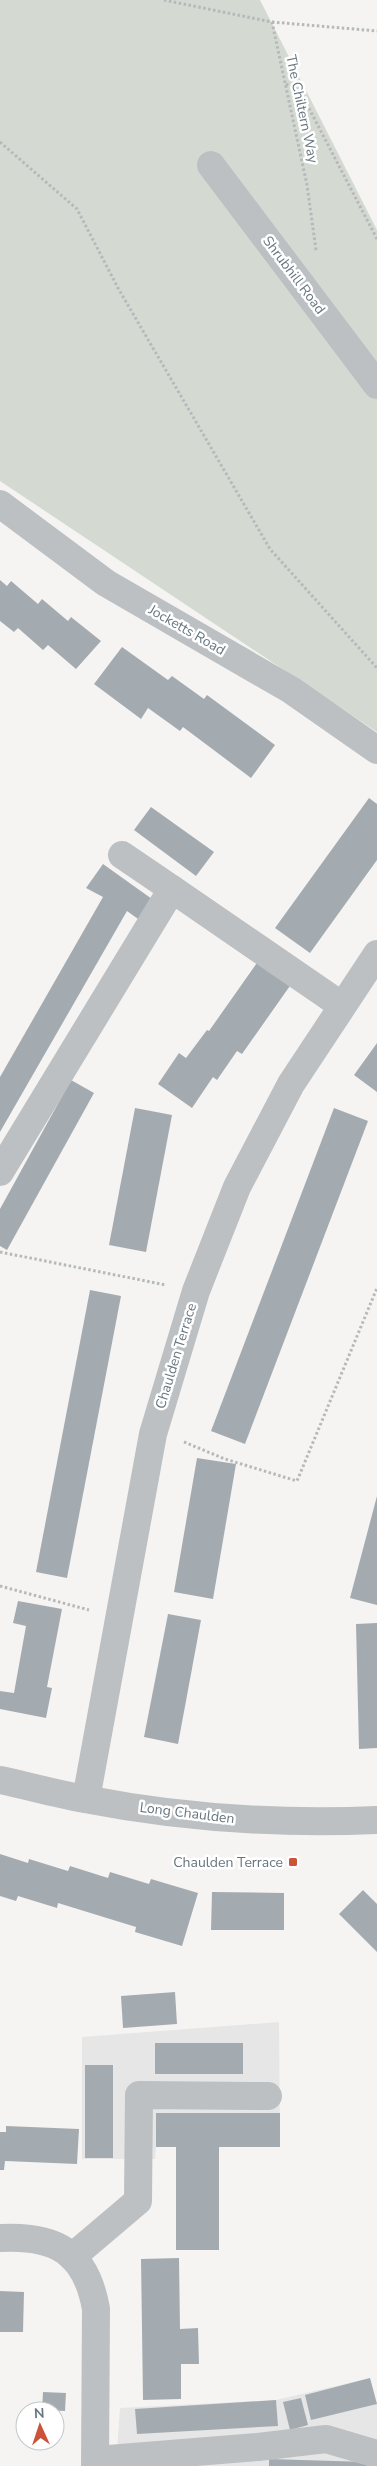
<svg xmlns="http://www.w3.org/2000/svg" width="377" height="2466" font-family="'Nunito Sans',sans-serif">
	<rect width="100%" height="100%" fill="#f5f4f2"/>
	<!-- built -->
	<g fill="#e5e6e5">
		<polygon points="279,2022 280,2147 156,2147 155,2159 82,2159 82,2037"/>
		<polygon points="370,2378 377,2405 377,2466 116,2466 120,2408 276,2400"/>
	</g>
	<!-- green -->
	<polygon fill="#d4d9d1" points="0,0 260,0 377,230 377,732 0,481"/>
	<!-- building -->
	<g fill="#a4abb0">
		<polygon points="0,580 7,586 11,581 38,604 42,599 68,621 71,617 101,641 76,669 48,645 43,650 18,628 14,632 0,621"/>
		<polygon points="122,647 168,680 172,676 204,699 207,695 275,745 251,778 183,727 180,731 148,708 141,719 94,684"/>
		<polygon points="369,798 377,804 377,860 310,953 275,928"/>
		<polygon points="151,807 214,852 196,876 134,830"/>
		<polygon points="103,864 159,904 145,924 127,911 0,1132 0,1077 103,897 86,888"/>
		<polygon points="259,960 292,983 242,1054 237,1051 217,1080 213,1077 192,1108 158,1084 179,1053 186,1058 207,1030 209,1031"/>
		<polygon points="377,1043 377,1092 354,1075"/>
		<polygon points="71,1080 94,1093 7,1250 0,1246 0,1209"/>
		<polygon points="135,1108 172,1115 146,1252 109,1245"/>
		<polygon points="334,1108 368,1121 245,1444 211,1431"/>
		<polygon points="90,1290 121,1296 67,1578 36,1572"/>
		<polygon points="197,1458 236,1464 213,1599 174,1592"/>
		<polygon points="377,1496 377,1605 350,1598"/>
		<polygon points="18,1601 62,1609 47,1687 52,1688 46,1718 0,1709 0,1691 14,1693 26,1626 13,1623"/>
		<polygon points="168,1614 201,1620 178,1744 144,1737"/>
		<polygon points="377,1623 377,1748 359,1749 356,1624"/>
		<polygon points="0,1854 28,1863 29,1859 68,1871 70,1866 108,1878 110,1872 149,1884 151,1879 198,1893 182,1946 135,1932 136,1927 58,1903 57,1908 18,1896 16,1901 0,1896"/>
		<polygon points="363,1890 377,1904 377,1952 339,1914"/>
		<polygon points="212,1892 284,1893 284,1930 211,1930"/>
		<polygon points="175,1992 177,2024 123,2028 121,1996"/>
		<rect x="155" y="2043" width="88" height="31"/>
		<rect x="85" y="2065" width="28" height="93"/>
		<polygon points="156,2113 280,2113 280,2147 219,2147 219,2250 176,2250 176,2147 156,2147"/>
		<polygon points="6,2126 79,2129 77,2164 5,2161 4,2170 0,2170 0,2132 6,2132"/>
		<polygon points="179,2258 180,2329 198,2328 199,2364 181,2364 181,2399 143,2400 141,2259"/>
		<polygon points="0,2291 24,2292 23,2332 0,2332"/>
		<polygon points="370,2378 377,2404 311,2420 305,2395"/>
		<polygon points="43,2392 66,2393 65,2411 42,2410"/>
		<polygon points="301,2398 308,2425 290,2430 283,2402"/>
		<polygon points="276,2400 278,2426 137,2434 135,2409"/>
		<polygon points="269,2459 367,2462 367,2466 269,2466"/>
	</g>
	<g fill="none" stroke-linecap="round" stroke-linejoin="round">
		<!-- path -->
		<g stroke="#b6b9bb" stroke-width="3" stroke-dasharray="2.5 2.5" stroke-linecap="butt">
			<polyline points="164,0 272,22 307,185 316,250"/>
			<polyline points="272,22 377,31"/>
			<polyline points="286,84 300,91 377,239"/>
			<polyline points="0,142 77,209 118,288 270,549 377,668"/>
			<polyline points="0,1252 166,1285"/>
			<polyline points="184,1442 225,1459 297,1481 377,1288"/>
			<polyline points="0,1586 89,1610"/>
		</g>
		<!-- minor -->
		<g stroke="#bcc0c3" stroke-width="28">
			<polyline points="211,165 377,385"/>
			<polyline points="0,504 106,583 291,690 377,750"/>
			<polyline points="122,855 172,889"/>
			<polyline points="0,1172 172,889 341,1005"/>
			<path d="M 0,1780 C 28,1786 57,1794 85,1799 C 181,1818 280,1824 377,1820"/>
			<polyline points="86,1799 153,1434 196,1291 237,1187 291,1084 377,954"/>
			<path d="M 0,2238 C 56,2235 86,2252 96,2309 L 95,2466"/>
			<polyline points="72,2257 138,2201 139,2095 268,2096"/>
			<polyline points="96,2460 258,2447 326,2439 377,2454"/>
		</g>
	</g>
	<!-- markers -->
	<rect fill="#cc533a" stroke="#fff" stroke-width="2" x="288" y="1857" width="10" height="10" rx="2.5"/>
	<g text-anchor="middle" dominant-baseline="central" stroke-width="5" stroke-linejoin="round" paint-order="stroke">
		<!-- street labels -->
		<g font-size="14" fill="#67767f" stroke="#fff">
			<text transform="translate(302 109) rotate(78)">The Chiltern Way</text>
			<text transform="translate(294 275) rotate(53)">Shrubhill Road</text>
			<text transform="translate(187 630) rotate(30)">Jocketts Road</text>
			<text transform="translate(176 1356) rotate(-73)">Chaulden Terrace</text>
			<text transform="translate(187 1813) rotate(7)">Long Chaulden</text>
		</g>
		<!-- poi labels -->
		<g font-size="14" fill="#67767f" stroke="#fff" text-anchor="end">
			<text x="283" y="1862">Chaulden Terrace</text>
		</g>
	</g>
	<!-- north arrow -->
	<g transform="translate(40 2426) rotate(357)"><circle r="24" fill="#ffffff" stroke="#c2c8cc"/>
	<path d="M0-4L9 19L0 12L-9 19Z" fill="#cc533a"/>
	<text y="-8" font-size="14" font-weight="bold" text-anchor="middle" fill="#67767f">N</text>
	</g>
</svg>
